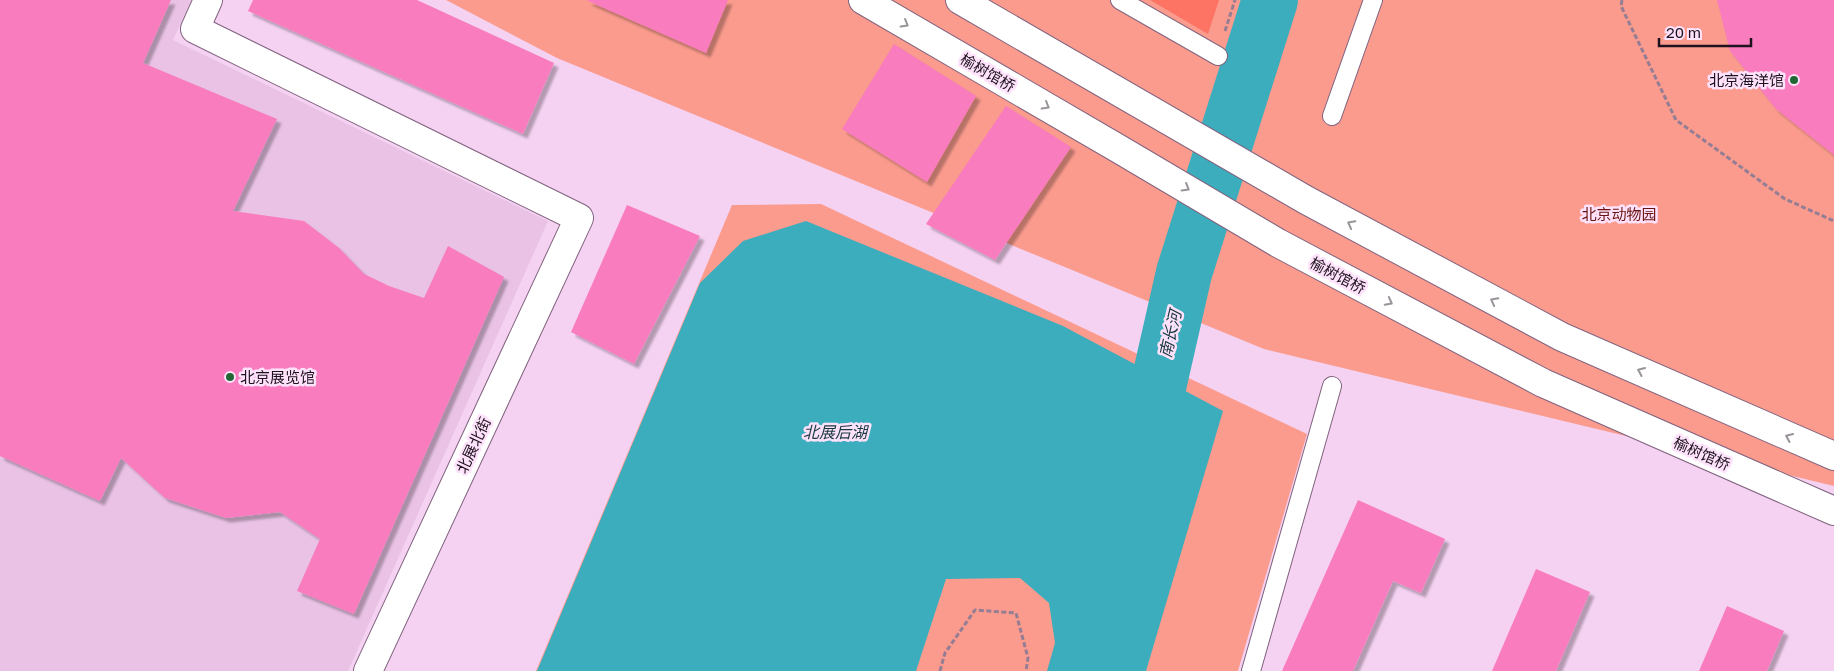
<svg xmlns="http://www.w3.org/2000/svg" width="1834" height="671" font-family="'Golos Text','Noto Sans SC',sans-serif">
	<defs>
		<filter id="shadow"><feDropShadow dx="4.5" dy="4.5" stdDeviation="1" flood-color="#0004"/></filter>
	</defs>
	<rect width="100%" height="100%" fill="#f5d2f2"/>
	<!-- built -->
	<polygon fill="#e9c2e5" points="0,0 191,0 173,40 548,221 348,671 0,671"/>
	<!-- green -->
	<g fill="#fa9b8d">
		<polygon points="446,0 1834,0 1834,486 1264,349 557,58"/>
		<polygon points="821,204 1307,434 1238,671 536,671 732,205"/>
	</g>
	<!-- forest -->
	<polygon fill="#fd7465" points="1150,0 1219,0 1208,34"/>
	<!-- water -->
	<polygon fill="#3badbd" points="806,221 1063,326 1223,411 1146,671 1047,671 1055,643 1049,603 1020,578 946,579 916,671 537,671 700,283 743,241"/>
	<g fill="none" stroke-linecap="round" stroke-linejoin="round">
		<!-- river -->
		<polyline stroke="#3badbd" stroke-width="56" points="1143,453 1184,273 1270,0"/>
	</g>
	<!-- building -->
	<g fill="#f87bbe" filter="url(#shadow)">
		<polygon points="0,0 171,0 143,63 277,119 233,211 304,221 339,248 364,274 389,286 424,298 448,246 504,277 354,614 297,591 320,539 280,512 226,518 165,498 121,458 100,501 0,456"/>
		<polygon points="253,0 417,0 554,63 523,134 248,11"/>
		<polygon points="588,0 728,0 706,53 588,1"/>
		<polygon points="1717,0 1834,0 1834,155 1776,109 1730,51"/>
		<polygon points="894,44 976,96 927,182 842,129"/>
		<polygon points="1006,106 1071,147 995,260 926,224"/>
		<polygon points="627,205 700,236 634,364 571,332"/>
		<polygon points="1358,500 1445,539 1421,593 1393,581 1353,671 1282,671"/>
		<polygon points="1536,569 1590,592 1556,671 1492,671"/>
		<polygon points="1727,606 1784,631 1767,671 1699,671"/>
	</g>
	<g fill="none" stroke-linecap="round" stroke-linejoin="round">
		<defs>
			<g id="service">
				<polyline points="1120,0 1218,56"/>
				<polyline points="1332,116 1373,0"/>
				<polyline points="1251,671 1332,386"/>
			</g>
			<polyline id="minor" points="208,0 195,29 579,218 368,671"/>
			<g id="secondary">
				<polyline points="863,0 1119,149 1278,243 1543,383 1834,511"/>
				<polyline points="960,0 1306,200 1562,337 1834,456"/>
			</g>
		</defs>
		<!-- service casing -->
		<use href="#service" stroke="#81637f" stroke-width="20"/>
		<!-- minor casing -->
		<use href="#minor" stroke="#81637f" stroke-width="30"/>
		<!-- secondary casing -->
		<use href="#secondary" stroke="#81637f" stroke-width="30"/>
		<!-- path -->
		<g stroke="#957d94" stroke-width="3" stroke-dasharray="5 2.5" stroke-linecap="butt">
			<polyline points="1622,0 1621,6 1676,120 1785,199 1834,221"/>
			<polyline points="1225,31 1235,0"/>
			<polyline points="940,671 945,653 975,610 1016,613 1028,658 1026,671"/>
		</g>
		<!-- service -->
		<use href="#service" stroke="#fff" stroke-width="18"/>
		<!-- minor -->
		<use href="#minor" stroke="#fff" stroke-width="28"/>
		<!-- secondary -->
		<use href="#secondary" stroke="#fff" stroke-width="28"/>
	</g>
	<!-- one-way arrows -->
	<defs><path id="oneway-chevron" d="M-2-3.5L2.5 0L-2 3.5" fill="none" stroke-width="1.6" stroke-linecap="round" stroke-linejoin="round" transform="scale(1.25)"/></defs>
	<g stroke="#999499">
		<use href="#oneway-chevron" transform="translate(905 24) rotate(30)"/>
		<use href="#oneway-chevron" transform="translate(1046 106) rotate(30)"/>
		<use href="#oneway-chevron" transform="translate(1186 188) rotate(31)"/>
		<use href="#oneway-chevron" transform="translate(1351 224) rotate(-152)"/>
		<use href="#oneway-chevron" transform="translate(1494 301) rotate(-152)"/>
		<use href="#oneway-chevron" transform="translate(1389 302) rotate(28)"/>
		<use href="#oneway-chevron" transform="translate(1641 371) rotate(-156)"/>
		<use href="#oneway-chevron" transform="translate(1789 437) rotate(-156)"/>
	</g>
	<!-- markers -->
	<g fill="#216733" stroke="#fee2fb" stroke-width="2">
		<circle cx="1794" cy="80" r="5"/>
		<circle cx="230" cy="377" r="5"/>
	</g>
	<g text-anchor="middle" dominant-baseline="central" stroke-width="5" stroke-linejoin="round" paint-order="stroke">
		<!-- street labels -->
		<g font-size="15" fill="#1d121d" stroke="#fee2fb">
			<text transform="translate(988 72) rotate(30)">榆树馆桥</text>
			<text transform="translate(1338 275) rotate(28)">榆树馆桥</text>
			<text transform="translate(473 445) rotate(-65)">北展北街</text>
			<text transform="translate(1702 453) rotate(24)">榆树馆桥</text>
		</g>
		<!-- poi labels -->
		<g font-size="15" fill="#1d121d" stroke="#fee2fb" text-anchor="end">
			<text x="1784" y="80">北京海洋馆</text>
			<text x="240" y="377" text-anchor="start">北京展览馆</text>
		</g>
		<!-- park labels -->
		<g font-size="15" fill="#68130e" stroke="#fee2fb">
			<text x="1619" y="214">北京动物园</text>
		</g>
		<!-- water labels -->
		<g font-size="16" font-style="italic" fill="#17383e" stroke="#fee2fb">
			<text transform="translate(1170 334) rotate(-77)">南长河</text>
			<text x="835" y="432">北展后湖</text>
		</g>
	</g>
	<!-- scale -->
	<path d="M1659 38v8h92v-8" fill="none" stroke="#1d121d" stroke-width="2.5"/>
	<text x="1666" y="38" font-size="15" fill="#1d121d" stroke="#fee2fb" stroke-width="4" paint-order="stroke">20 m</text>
</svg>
